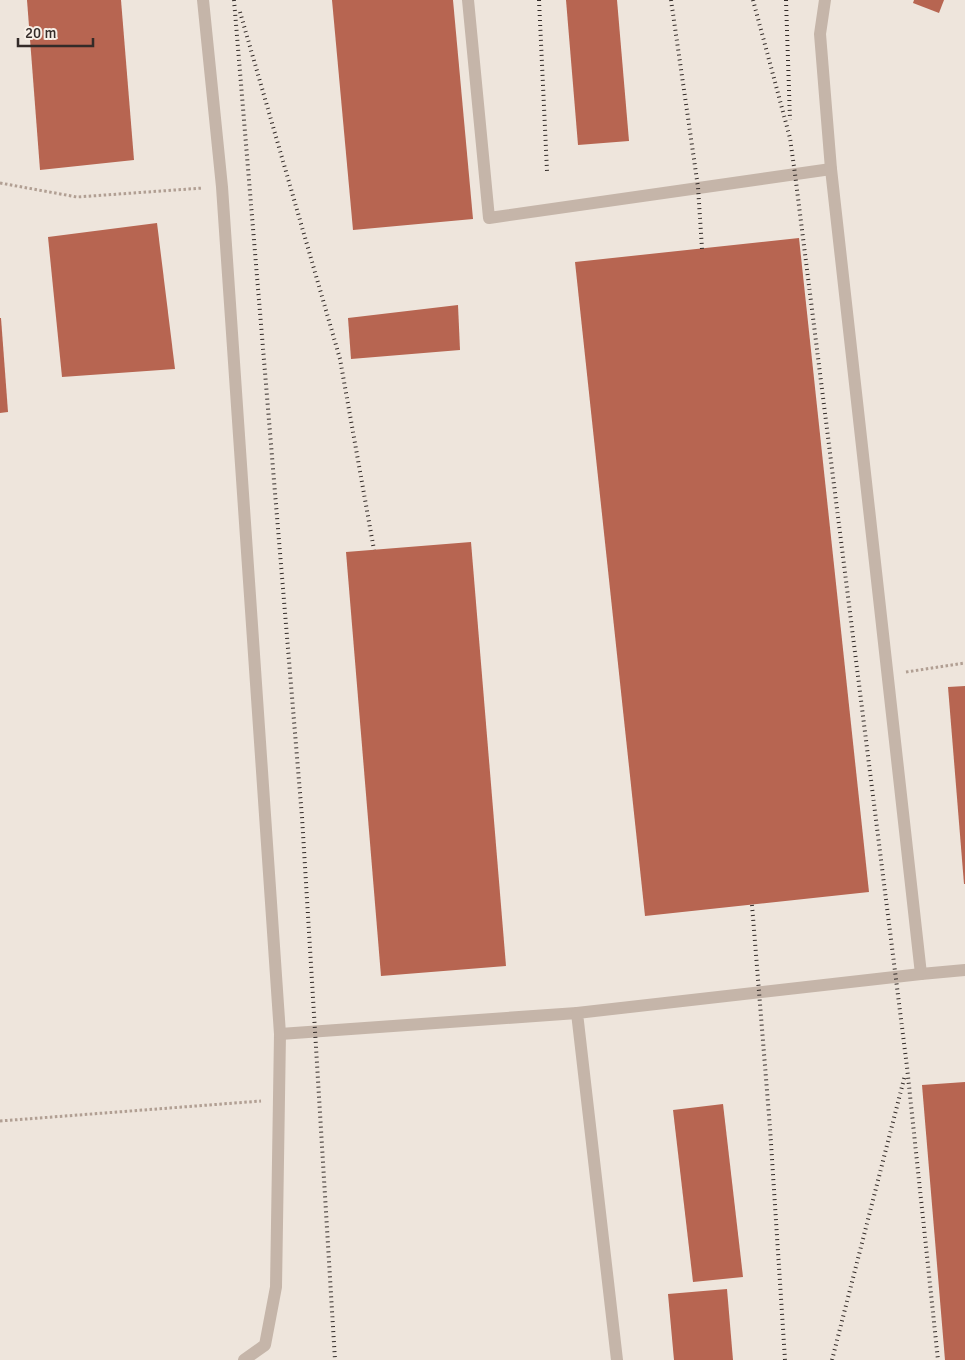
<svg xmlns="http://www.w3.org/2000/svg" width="965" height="1360" font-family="Signika,sans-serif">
	<rect width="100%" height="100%" fill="#eee5dc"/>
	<!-- building -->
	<g fill="#b76551">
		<polygon points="27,0 121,0 134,160 40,170"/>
		<polygon points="332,0 453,0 473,219 353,230"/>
		<polygon points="566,0 617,0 629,141 578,145"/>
		<polygon points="914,0 944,0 939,13 913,3"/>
		<polygon points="157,223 175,369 62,377 48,237"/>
		<polygon points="799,238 869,892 645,916 575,262"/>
		<polygon points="458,305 460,350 351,359 348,318"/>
		<polygon points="0,318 1,318 8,412 0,413"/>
		<polygon points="471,542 506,966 381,976 346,552"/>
		<polygon points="965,686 965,884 964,884 948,687"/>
		<polygon points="965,1082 965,1360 945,1360 922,1085"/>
		<polygon points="723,1104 743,1277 693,1282 673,1110"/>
		<polygon points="727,1289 733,1360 674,1360 668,1294"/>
	</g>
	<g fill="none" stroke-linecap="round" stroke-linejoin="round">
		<!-- path -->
		<g stroke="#b19f93" stroke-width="3" stroke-dasharray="2.5 2.5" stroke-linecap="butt">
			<polyline points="0,183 77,197 203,188"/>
			<polyline points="906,672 965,663"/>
			<polyline points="0,1121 261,1101"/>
		</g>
		<!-- minor -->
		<g stroke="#c5b5a9" stroke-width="12">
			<polyline points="203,0 222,187 280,1034 276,1287 265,1345 244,1360"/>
			<polyline points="468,0 489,218 831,169"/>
			<polyline points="825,0 820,34 831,169 921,974 965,970"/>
			<polyline points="280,1034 577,1013"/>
			<polyline points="617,1360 577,1013 921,974"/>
		</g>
		<!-- rail -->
		<g stroke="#332b28" stroke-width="4" stroke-dasharray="1 4" stroke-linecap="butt">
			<polyline points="234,0 302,817 335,1360"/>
			<polyline points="539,0 547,171"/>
			<polyline points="671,0 698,187 702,249"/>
			<polyline points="753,0 790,138 795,174 907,1067 938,1360"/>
			<polyline points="786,0 790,120"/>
			<polyline points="240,12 340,359 374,550"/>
			<polyline points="752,905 770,1128 785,1360"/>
			<polyline points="832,1360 905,1075"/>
		</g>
	</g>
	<!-- scale -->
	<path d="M18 38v8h75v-8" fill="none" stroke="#332b28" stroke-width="2.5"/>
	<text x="25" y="38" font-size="15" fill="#332b28" stroke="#f7efe7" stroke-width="4" paint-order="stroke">20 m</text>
</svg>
